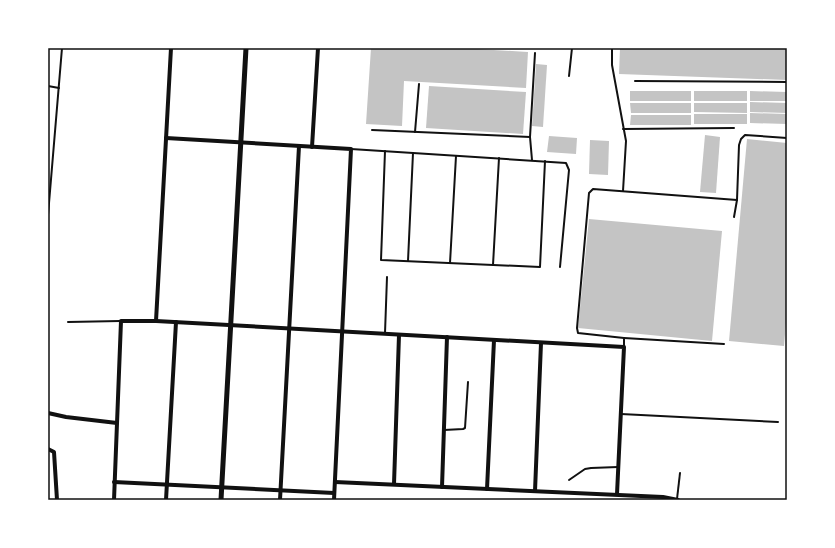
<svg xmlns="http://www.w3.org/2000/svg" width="835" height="548" font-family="Spectral,serif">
	<rect width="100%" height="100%" fill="#fff"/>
	<!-- building -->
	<g fill="#c4c4c4">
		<polygon points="371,48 460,48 528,52 526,88 404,81 402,126 366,124"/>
		<polygon points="620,48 787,48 787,80 619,74"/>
		<polygon points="536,64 547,65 543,127 532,126"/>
		<polygon points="429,86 526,92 523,134 426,128"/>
		<rect x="630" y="91" width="61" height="10"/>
		<rect x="694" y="91" width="53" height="10"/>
		<polygon points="750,91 787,92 787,101 750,101"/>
		<polygon points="750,102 787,103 787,113 750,112"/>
		<polygon points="630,103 691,103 691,113 631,113"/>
		<polygon points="694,103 747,103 747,113 694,112"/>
		<polygon points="750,113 787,114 787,124 750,123"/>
		<rect x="694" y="114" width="53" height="10"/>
		<polygon points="631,115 691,115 691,125 630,125"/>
		<polygon points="705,135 720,137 716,193 700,192"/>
		<polygon points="549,136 577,138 576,154 547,152"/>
		<polygon points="747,139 787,143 787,311 784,346 729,341"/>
		<polygon points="590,140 609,141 608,175 589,174"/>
		<polygon points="589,219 722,231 712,341 578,328"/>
	</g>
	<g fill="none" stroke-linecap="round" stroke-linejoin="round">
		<!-- service -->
		<g stroke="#111" stroke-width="2">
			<polyline points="612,48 612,65 626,141 623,191"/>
			<polyline points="569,76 572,48"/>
			<polyline points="635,81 787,82"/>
			<polyline points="48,86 59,88"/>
			<polyline points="623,129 734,128"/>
			<polyline points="372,130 530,137"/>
			<polyline points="415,132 419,84"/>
			<polyline points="351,149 566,163 569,170 560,267"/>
			<polyline points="385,151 381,260 540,267 545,161"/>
			<polyline points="532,160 530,137 535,53"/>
			<polyline points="48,215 62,48"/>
			<polyline points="734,217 737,200 739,145 741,139 745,135 787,138"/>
			<polyline points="408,261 413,153"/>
			<polyline points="450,263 456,156"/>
			<polyline points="493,265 499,158"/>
			<polyline points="68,322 120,321"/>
			<polyline points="385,333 387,277"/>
			<polyline points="624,338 724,344"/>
			<polyline points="624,347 624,338 578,333 577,328 589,193 593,189 737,200"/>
			<polyline points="621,414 778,422"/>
			<polyline points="444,430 463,429 465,428 468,382"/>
			<polyline points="569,480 585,469 591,468 618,467"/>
			<polyline points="677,499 680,473"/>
		</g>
		<!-- minor -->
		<g stroke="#111" stroke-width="4">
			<polyline points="166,138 351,149 334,500"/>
			<polyline points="312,147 318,48"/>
			<polyline points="156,321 171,48"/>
			<polyline points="48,413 66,417 117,423"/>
			<polyline points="48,449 54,452 57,500"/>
			<polyline points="114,482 334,493"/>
			<polyline points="335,482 663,497 678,500"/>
			<polyline points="394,484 399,335"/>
			<polyline points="442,487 447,337"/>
			<polyline points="487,489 494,340"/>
			<polyline points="535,491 541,343"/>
			<polyline points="114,500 121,321 156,321 624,347 617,494"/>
			<polyline points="166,500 176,322"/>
			<polyline points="280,500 299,146"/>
		</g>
		<!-- tertiary -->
		<polyline stroke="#111" stroke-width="5" points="221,500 246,48"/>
	</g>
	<!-- border -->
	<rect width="835" height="548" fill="none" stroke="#ffffff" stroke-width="98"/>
	<rect x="49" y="49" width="737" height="450" fill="none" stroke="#111" stroke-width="1.5"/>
</svg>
